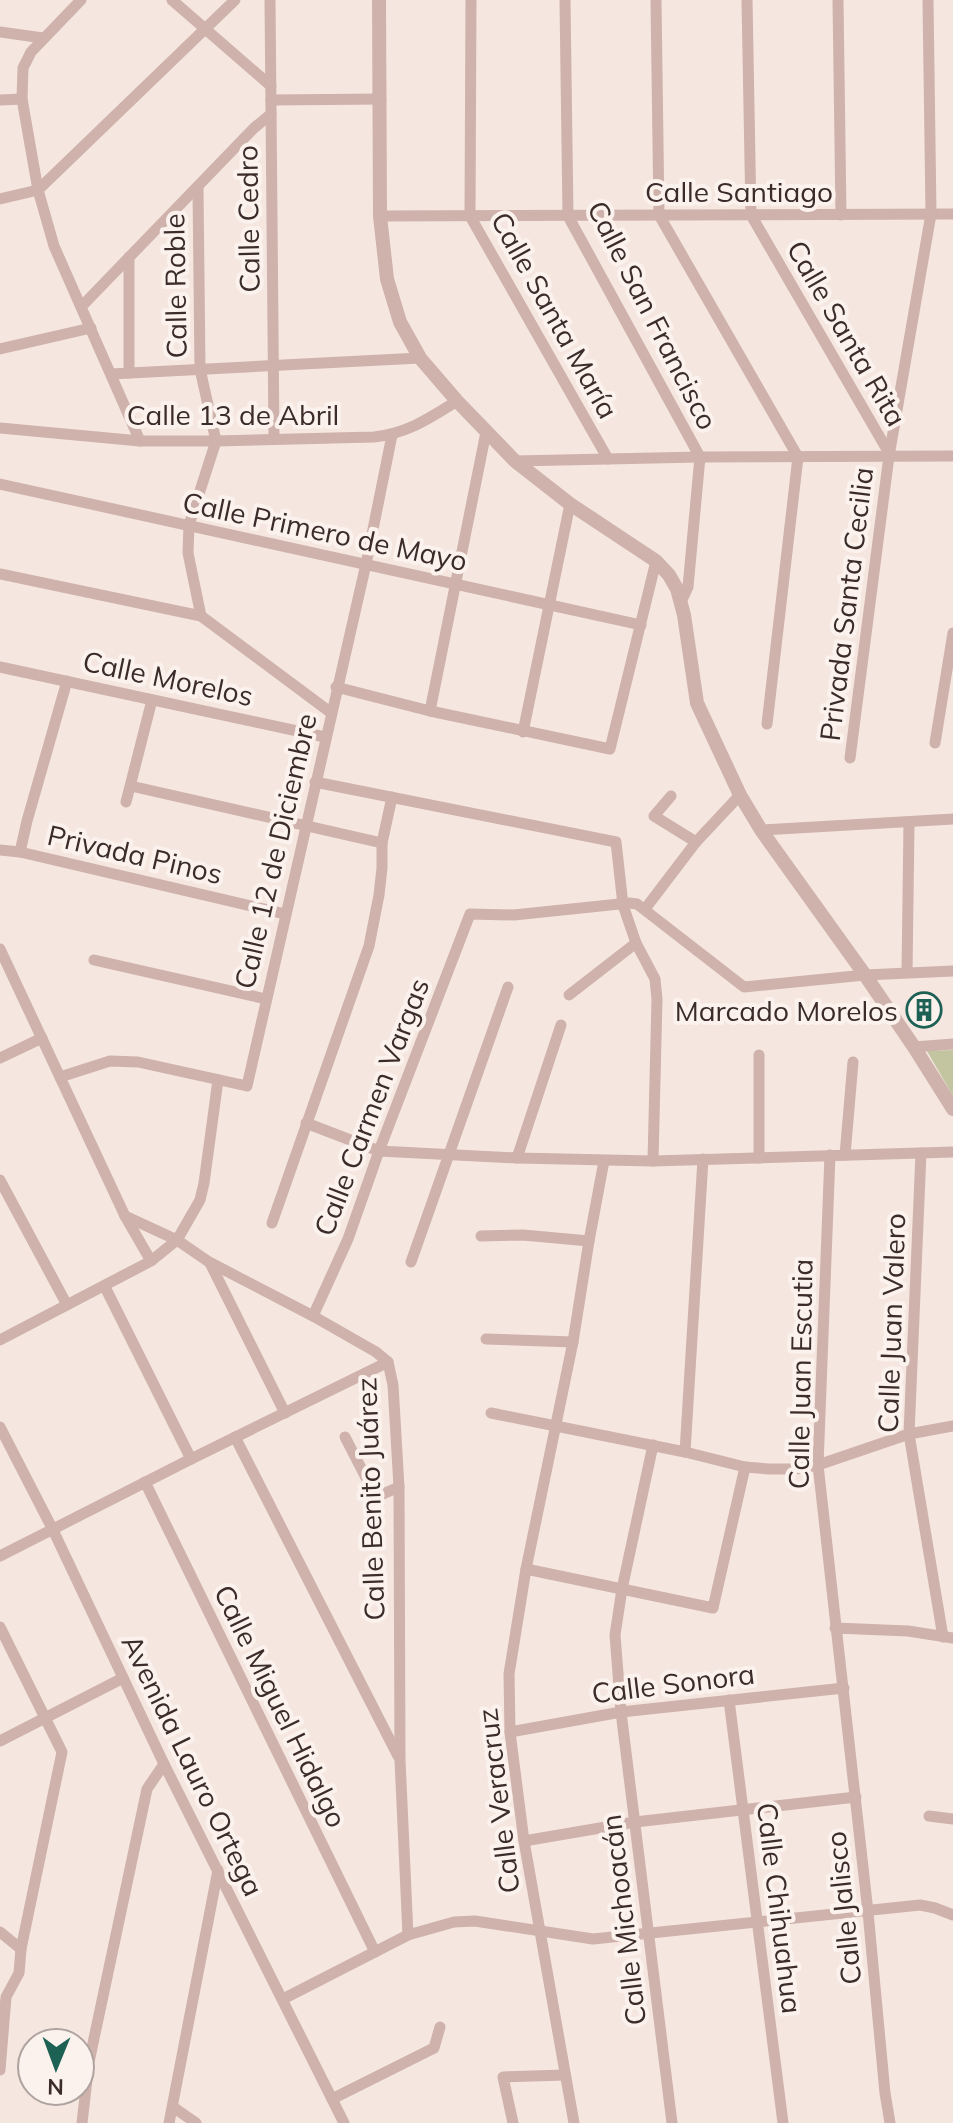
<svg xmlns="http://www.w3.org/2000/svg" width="953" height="2123" font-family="Mulish,sans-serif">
	<rect width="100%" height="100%" fill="#f5e6e0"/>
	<!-- green -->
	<polygon fill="#c2c59f" points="953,1050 953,1096 927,1051"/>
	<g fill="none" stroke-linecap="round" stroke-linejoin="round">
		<!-- minor -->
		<g stroke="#ceb2ab" stroke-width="11">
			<polyline points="81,0 31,52 23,68 22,99 38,190 54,246 140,441"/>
			<polyline points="172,0 271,86"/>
			<polyline points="270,0 274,438"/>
			<polyline points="471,0 470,216 608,459"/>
			<polyline points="565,0 568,216 700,457 688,587 681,602"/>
			<polyline points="656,0 659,215 798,457 767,724"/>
			<polyline points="747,0 751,215 889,453"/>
			<polyline points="838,0 841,215"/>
			<polyline points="0,32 43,38"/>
			<polyline points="0,100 22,99"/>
			<polyline points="271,100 381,99"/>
			<polyline points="198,188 200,369 216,441 189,525 188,553 201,616"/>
			<polyline points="0,199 38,190 235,0"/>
			<polyline points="380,216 953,214"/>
			<polyline points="82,306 254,128 271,114"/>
			<polyline points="0,349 91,328"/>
			<polyline points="129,373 129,257"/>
			<polyline points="111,374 420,358"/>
			<path d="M 0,428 L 140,441 L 216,441 L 374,437 C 408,433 428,419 457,401"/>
			<polyline points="515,461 700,457 953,456"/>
			<polyline points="0,484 641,625"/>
			<polyline points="0,574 201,616 330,712"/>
			<polyline points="0,667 325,737"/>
			<polyline points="336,687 430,711 610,749 656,561"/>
			<polyline points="430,711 486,432"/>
			<polyline points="523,732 570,504"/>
			<polyline points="935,743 953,633"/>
			<polyline points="850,758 889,456 931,214 928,0"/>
			<polyline points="315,782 616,842 623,905 636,943 655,979 657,999 653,1161"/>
			<polyline points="131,786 382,843"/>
			<polyline points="671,796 654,816 696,842"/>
			<polyline points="126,802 152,700"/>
			<polyline points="761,830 953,819"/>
			<polyline points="0,850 20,852 285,914"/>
			<polyline points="20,852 27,821 67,681"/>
			<polyline points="645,909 696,842 740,795"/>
			<polyline points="0,949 125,1216 151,1261"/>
			<polyline points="94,960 266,999"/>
			<polyline points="907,972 909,823"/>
			<polyline points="569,995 636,943"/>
			<polyline points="914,1047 953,1044"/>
			<polyline points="0,1058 42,1038"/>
			<polyline points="60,1077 110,1061 138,1062 247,1086 366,564 392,435"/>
			<polyline points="306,1123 379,1151 517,1158 653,1161 953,1152"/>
			<polyline points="921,1153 909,1434 943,1637"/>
			<polyline points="830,1155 818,1465 868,1912 885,2093 890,2123"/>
			<polyline points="845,1155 853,1062"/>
			<polyline points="517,1158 561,1025"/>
			<polyline points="759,1158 759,1055"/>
			<polyline points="0,1180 67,1305"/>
			<polyline points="125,1216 177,1240 209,1262 313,1316 376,1352 388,1362 393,1385 399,1487 400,1760 408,1935"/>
			<polyline points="272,1223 369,946 379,895 382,868 382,843 392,797"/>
			<polyline points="481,1236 523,1235 589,1241"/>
			<polyline points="411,1262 508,987"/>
			<polyline points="210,1263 285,1413"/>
			<polyline points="105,1287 191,1459"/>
			<polyline points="313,1316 348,1239 379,1151 470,914 514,915 629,903 637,904 744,987 865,975 953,971"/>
			<polyline points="486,1339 573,1342"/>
			<polyline points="0,1340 151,1261 177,1240 200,1200 204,1183 218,1080"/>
			<polyline points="491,1413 685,1452 745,1467 769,1469 796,1469 818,1465 909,1434 953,1426"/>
			<polyline points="0,1427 53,1530 164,1764 344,2123"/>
			<polyline points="235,1437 398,1756"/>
			<polyline points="345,1437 376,1497 399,1487"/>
			<polyline points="653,1445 622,1589 615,1635 621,1712 672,2123"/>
			<polyline points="685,1452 703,1159"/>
			<polyline points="145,1482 375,1952"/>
			<polyline points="0,1556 191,1459 388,1362"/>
			<polyline points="526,1569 713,1608 745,1467"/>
			<polyline points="0,1627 62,1752 21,1949 19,1973 6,1997 0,2070"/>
			<polyline points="835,1628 908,1631 953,1638"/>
			<polyline points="729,1700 783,2123"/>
			<polyline points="510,1732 621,1712 844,1688"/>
			<polyline points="0,1741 123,1678"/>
			<polyline points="929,1816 953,1819"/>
			<polyline points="524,1841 635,1822 856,1797"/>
			<polyline points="0,1932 21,1949"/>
			<polyline points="283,1999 408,1935 454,1922 475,1921 593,1939 920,1905 935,1908 953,1915"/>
			<polyline points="332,2099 434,2048 440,2027"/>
			<polyline points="173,2107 196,2123"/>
			<polyline points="82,2123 89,2062 147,1789 164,1764"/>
			<polyline points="169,2123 218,1870"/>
			<polyline points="513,2123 503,2077 565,2075"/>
			<polyline points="574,2123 524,1841 510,1732 509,1674 526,1569 573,1342 589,1241 604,1161"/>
		</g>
		<!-- tertiary -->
		<polyline stroke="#ceb2ab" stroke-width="14" points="379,0 380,216 387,279 400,322 420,358 457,401 515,461 570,504 656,561 669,575 677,589 684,615 697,703 740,795 761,830 865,975 914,1047 953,1109"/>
	</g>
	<!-- icons -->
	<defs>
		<symbol id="building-ring" viewBox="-11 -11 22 22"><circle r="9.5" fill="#fbf2ed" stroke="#1d6054" stroke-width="1.5"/><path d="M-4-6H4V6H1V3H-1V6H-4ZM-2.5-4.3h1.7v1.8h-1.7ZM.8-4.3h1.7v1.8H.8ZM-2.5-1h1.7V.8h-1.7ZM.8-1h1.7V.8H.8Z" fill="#1d6054"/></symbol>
	</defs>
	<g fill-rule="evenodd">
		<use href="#building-ring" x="904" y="990" width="40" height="40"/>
	</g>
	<g text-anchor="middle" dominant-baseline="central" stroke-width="8" stroke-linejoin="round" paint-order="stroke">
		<!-- street labels -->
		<g font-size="28" fill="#3b2c2a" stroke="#fbf2ed">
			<text x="739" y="191">Calle Santiago</text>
			<text transform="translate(248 219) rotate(-91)">Calle Cedro</text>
			<text transform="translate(175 286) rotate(-91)">Calle Roble</text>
			<text transform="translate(555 315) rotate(61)">Calle Santa María</text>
			<text transform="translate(653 315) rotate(63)">Calle San Francisco</text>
			<text transform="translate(847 333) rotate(60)">Calle Santa Rita</text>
			<text x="233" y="414">Calle 13 de Abril</text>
			<text transform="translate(325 531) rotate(12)">Calle Primero de Mayo</text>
			<text transform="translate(846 604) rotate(-83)">Privada Santa Cecilia</text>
			<text transform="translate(168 678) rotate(12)">Calle Morelos</text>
			<text transform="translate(275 851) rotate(-77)">Calle 12 de Diciembre</text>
			<text transform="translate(135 854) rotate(13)">Privada Pinos</text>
			<text transform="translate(371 1107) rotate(-69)">Calle Carmen Vargas</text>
			<text transform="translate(891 1323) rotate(-88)">Calle Juan Valero</text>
			<text transform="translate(800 1374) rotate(-89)">Calle Juan Escutia</text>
			<text transform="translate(370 1499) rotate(-92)">Calle Benito Juárez</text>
			<text transform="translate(673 1683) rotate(-7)">Calle Sonora</text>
			<text transform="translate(281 1706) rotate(64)">Calle Miguel Hidalgo</text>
			<text transform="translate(193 1765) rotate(64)">Avenida Lauro Ortega</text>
			<text transform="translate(498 1801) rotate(-97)">Calle Veracruz</text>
			<text transform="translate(780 1908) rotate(83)">Calle Chihuahua</text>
			<text transform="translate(843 1908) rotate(-96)">Calle Jalisco</text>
			<text transform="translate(623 1920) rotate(-97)">Calle Michoacán</text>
		</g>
		<!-- poi labels -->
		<g font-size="28" fill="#3b2c2a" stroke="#fbf2ed" text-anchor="end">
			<text x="898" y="1010">Marcado Morelos</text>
		</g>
	</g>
	<!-- north arrow -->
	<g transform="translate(56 2067) rotate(181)"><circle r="38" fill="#fbf2ed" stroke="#aea39f" stroke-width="2"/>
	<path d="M0-6L14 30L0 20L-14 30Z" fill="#1d6054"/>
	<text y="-12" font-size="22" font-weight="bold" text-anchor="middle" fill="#3b2c2a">N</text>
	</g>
</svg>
